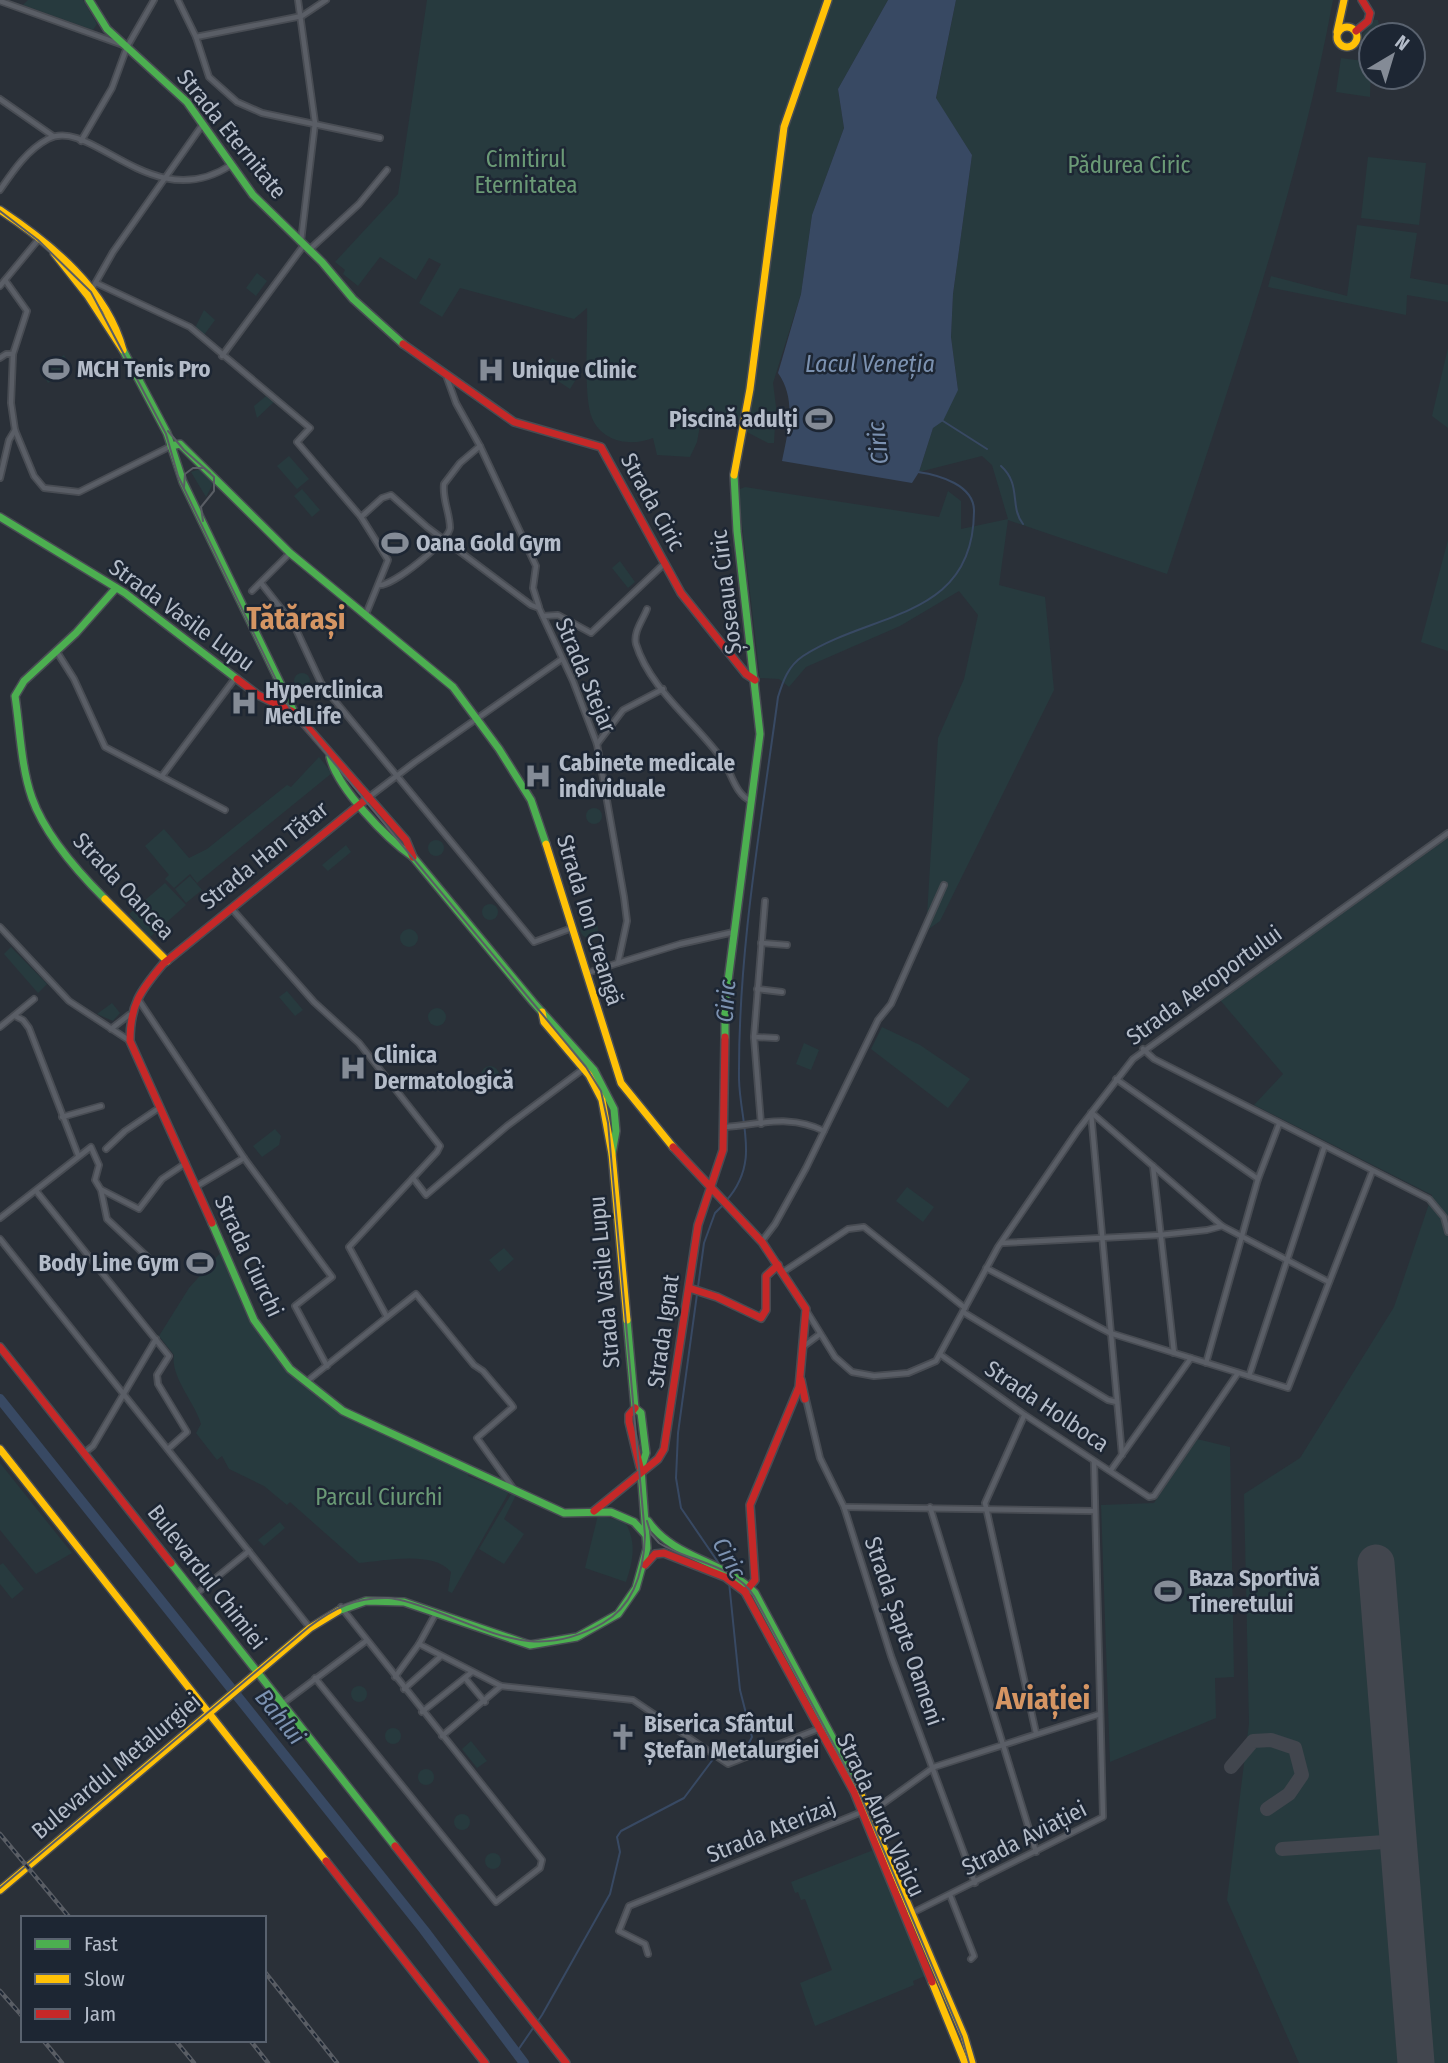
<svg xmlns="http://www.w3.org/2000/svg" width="1448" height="2063" font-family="'Fira Sans Condensed',sans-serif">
	<rect width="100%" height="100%" fill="#2a3038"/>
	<!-- green -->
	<g fill="#273a3e">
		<polygon points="28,0 83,0 97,24 93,30 23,5"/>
		<path d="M 427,0 L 888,0 L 838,89 L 844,128 L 812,215 L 801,294 L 773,383 L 776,407 L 774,443 L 768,443 L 703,409 L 697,442 L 690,457 L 657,455 L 653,438 C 631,447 602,442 592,418 C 583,397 588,335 587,308 L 574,319 L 460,288 L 442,317 L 419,303 L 441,264 L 429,258 L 416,280 L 380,257 L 358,286 L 343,274 L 345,270 L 335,262 L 398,194 Z"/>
		<path d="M 956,0 L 1333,0 C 1297,196 1229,385 1167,574 L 1008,520 L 999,585 L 1045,597 L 1054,690 L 940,921 L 926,931 L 938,738 L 964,679 L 978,615 L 959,591 L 900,626 L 806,667 L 789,687 L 779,679 L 760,678 L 738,490 L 745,487 L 939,517 L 948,491 L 961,501 L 961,529 L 1008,519 L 992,465 L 982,456 L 919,472 L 933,428 L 958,389 L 951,337 L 953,294 L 972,155 L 936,99 Z"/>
		<polygon points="1374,20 1378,20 1381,35 1371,35 1371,47 1366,47 1362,42 1363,34"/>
		<polygon points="1341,58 1371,62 1370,97 1336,92"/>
		<polygon points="1368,157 1426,163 1419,225 1361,218"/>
		<polygon points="1357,225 1417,233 1410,278 1448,285 1448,302 1407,295 1406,315 1268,287 1271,276 1347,296"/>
		<polygon points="257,273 267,281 256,296 246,288"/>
		<polygon points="204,310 215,320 204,335 195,328"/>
		<polygon points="1448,348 1448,428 1432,416"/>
		<polygon points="64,355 72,369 48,383 40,369"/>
		<polygon points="552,358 578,376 570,389 543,371"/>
		<polygon points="266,396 275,401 257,418 254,406"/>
		<polygon points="289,456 309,479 297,489 277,466"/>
		<polygon points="200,469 214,482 206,497 191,472"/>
		<polygon points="302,489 320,510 312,517 294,496"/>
		<polygon points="1448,540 1448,651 1421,642"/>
		<polygon points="620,561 635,582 628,588 612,568"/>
		<circle cx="302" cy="681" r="8"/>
		<polygon points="319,757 332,773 197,883 190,874 174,888 165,879 169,875 145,846 164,829 189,858 207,849 287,785 291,787"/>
		<circle cx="594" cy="816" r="8"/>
		<polygon points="1448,838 1448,2063 1299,2063 1227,1900 1249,1724 1244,1494 1300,1458 1394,1307 1432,1195 1254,1105 1283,1074 1220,1000"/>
		<circle cx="436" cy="848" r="8"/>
		<polygon points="346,845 351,852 328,871 322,865"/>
		<polygon points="190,876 202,890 186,903 175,889"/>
		<polygon points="165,883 186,905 150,937 129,914"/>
		<circle cx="490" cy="912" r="8"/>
		<circle cx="589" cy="929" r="9"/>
		<circle cx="409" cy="938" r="9"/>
		<polygon points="11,947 47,984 38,993 4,954"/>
		<polygon points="287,991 303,1010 295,1016 279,997"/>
		<polygon points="112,1003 120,1013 113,1021 97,1014"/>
		<circle cx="437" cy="1017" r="9"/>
		<polygon points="882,1027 920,1045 970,1079 948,1108 871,1049"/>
		<polygon points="804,1043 819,1050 811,1070 796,1064"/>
		<circle cx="490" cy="1075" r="9"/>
		<polygon points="275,1129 281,1136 279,1145 262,1157 253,1146"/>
		<polygon points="907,1187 934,1207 923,1222 896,1201"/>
		<polygon points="504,1248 514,1259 499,1272 489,1260"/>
		<path d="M 222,1251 C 241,1292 258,1333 288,1367 C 329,1415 414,1444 470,1471 L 468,1476 L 509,1492 L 452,1593 L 448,1591 L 451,1572 C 433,1550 384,1561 359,1563 L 290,1502 L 287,1505 L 264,1486 L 229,1469 L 222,1456 L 217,1460 L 196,1433 L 201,1424 C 195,1403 170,1376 174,1355 L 159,1336 L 189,1288 Z"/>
		<polygon points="1197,1439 1230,1447 1234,1677 1215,1678 1216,1718 1110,1762 1101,1505 1154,1503"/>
		<polygon points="0,1463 72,1553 36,1574 0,1530"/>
		<polygon points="513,1491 517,1493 504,1519 524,1534 504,1564 479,1549"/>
		<path d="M 598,1515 L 625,1522 C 637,1543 633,1560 626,1582 L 585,1568 Z"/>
		<polygon points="280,1522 285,1528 264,1546 258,1540"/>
		<polygon points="3,1563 24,1589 12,1599 0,1584 0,1565"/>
		<circle cx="359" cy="1694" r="8"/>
		<circle cx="393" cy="1736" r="8"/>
		<polygon points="471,1741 487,1761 477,1768 462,1749"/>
		<circle cx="426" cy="1777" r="8"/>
		<circle cx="462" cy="1822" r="8"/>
		<polygon points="876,1849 927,1975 913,1981 914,1985 815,2026 800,1983 832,1970 805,1899 801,1900 798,1892 795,1893 791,1882"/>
		<circle cx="493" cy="1861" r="8"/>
	</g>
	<!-- water -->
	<path fill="#384963" d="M 888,0 L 956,0 L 936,98 L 972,155 L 953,294 L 951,337 L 958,390 L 943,421 L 933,428 L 919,472 L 912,483 L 782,461 C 788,431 797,400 778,373 L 801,294 L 812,215 L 844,128 L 838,89 Z"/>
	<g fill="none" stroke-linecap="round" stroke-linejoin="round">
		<!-- stream -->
		<g stroke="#384963" stroke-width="2">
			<polyline points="943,421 987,449"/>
			<path d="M 1001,466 C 1022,485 1009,506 1023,524"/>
			<path d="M 726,1201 C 761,1162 740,1124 739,1079 C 738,951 761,824 778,697 C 783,681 788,666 803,656 C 872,611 973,620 974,512 C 975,485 939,475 918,472"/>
			<polyline points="720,1565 681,1508 676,1478 678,1433 704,1243 715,1213 723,1205"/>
			<polyline points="718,1754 747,1747 752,1737 740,1690 729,1582"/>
			<polyline points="516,2053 542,2015 610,1894 620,1852 617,1837 621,1831 684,1798 714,1758"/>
		</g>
		<!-- river -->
		<polyline stroke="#384963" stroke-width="10" points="0,1399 424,1930 524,2063"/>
		<!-- taxiway -->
		<g stroke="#42464e" stroke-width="14">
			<polyline points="1231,1767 1253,1741 1271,1740 1295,1748 1302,1775 1289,1794 1267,1809"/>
			<polyline points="1282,1849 1399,1841"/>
		</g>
		<!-- runway -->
		<polyline stroke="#42464e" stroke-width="37" points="1376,1563 1416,2063"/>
		<defs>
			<g id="street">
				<polyline points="178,0 196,37 209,77 237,102 262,113 380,138"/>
				<polyline points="298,0 315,123 301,241"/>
				<polyline points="0,1 123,45"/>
				<polyline points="196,37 302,16 326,0"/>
				<polyline points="0,99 53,136"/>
				<polyline points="81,141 112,88 127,47 154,0"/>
				<path d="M 0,190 C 13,171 27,150 48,139 C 91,116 152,217 231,165"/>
				<polyline points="309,250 359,204 387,170"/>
				<polyline points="5,280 27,311 13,354 11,403 15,430 34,476 44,488 79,492 171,446"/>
				<polyline points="96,283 190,327 310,428 297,442 361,517 382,498 391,495 427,527 531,605 539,608 573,681 597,744 624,897 627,921 618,963 587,973"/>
				<polyline points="0,286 38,240"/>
				<polyline points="88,296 113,252 203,124"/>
				<polyline points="222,356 304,245"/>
				<polyline points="0,358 6,354 13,354"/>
				<polyline points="447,378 456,403 480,446 536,566 533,588 539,607"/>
				<polyline points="0,478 9,440 15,430"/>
				<polyline points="361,517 388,560 366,614"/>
				<polyline points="261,583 294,625 321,683 331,696 534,942 572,928"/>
				<path d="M 379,585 C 392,587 449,541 450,528 C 450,513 442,499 444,484 L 460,463 L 480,446"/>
				<polyline points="252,591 290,553"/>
				<path d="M 647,609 C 643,620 633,632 636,644 C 650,690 698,724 724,762 C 732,775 736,795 751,801"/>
				<polyline points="543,616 558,615 591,633 665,563"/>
				<polyline points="57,652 74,679 105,747 225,810"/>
				<polyline points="597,744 623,710 663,689"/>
				<polyline points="162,776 236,677"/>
				<polyline points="369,797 415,762 562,659"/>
				<polyline points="232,909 314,1002 359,1043 440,1146 437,1152 349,1247 387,1317 306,1382"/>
				<polyline points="0,927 69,1001 130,1041"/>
				<polyline points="761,943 787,945"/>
				<polyline points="618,963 680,944 734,932"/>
				<polyline points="757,989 782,992"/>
				<polyline points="138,999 244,1158 332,1277 295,1306 327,1366"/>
				<polyline points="15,1016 23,1020 29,1028 78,1155"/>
				<polyline points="0,1027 34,999"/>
				<polyline points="111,1029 129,1015"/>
				<polyline points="754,1037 776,1038"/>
				<polyline points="1143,1049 1154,1059 1429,1199 1444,1217 1448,1232"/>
				<polyline points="1116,1079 1258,1179"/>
				<polyline points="1091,1113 1122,1455"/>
				<polyline points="1092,1113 1222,1226 1329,1282"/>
				<polyline points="62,1117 101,1106"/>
				<polyline points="761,1124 754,1037 765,901"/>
				<path d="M 726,1127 C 762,1124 790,1114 824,1131"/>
				<polyline points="106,1149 125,1131 159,1108"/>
				<polyline points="1153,1166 1174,1353"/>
				<polyline points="413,1178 426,1195 507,1126 590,1064"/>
				<polyline points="197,1186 244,1158"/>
				<polyline points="102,1190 139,1209 162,1179 186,1163"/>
				<polyline points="37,1192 169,1356 157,1375 158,1384 187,1432 168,1449"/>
				<polyline points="0,1218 91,1147 99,1165 95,1180 101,1190 107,1219 157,1266"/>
				<polyline points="0,1239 310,1628"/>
				<polyline points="762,1241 775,1224 806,1168 878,1020 891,1004 944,885"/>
				<polyline points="1002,1243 1160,1235 1207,1230 1222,1226"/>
				<polyline points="986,1268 1110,1333 1288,1388 1372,1172"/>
				<polyline points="783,1272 848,1229 864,1227 965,1308"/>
				<polyline points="806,1310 835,1357 852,1372 874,1376 908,1373 936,1361 998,1247 1078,1130 1133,1059 1448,833"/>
				<polyline points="963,1312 1108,1400 1117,1402"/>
				<polyline points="387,1317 416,1294 474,1365 483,1371 511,1404 513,1407 477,1438 513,1488"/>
				<polyline points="804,1346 820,1334"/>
				<polyline points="941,1355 1025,1415 1149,1497 1154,1496 1238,1373"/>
				<polyline points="1206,1363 1258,1179 1279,1124"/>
				<polyline points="1249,1376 1324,1148"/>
				<polyline points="806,1399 820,1458 844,1507 891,1656 975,1883"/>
				<polyline points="1024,1416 985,1503 1036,1733"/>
				<polyline points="84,1453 93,1446 156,1339"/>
				<polyline points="1111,1470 1191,1358"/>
				<polyline points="844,1507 1094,1511"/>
				<polyline points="930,1507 1036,1852"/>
				<polyline points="196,1594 249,1551"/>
				<polyline points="436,1613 419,1644 501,1686 633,1700 728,1764 821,1728"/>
				<polyline points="395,1677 419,1644"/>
				<polyline points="315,1678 496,1902 540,1868 542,1860 341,1607"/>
				<polyline points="465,1678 485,1702"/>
				<polyline points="404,1689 440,1657"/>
				<polyline points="282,1704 366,1641"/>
				<polyline points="422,1712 472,1672"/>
				<polyline points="442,1736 501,1686"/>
				<polyline points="950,1895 974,1956 971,1959"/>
				<polyline points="910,1914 1103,1817 1094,1462"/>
				<polyline points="648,1954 645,1944 619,1931 629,1906 884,1803 934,1767 1100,1714"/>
			</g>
			<g id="fast">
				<polyline points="89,0 107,29 187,102 253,195 322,262 353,299 403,344"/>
				<polyline points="123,350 167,433 183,482 294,712"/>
				<polyline points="171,446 180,444 290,553 453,687 499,749 531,800 546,844"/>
				<polyline points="0,517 125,593 237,679"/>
				<path d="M 330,757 C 338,789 386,838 413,857 L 533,1002 L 594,1070 L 614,1109 L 616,1131 L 612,1154"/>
				<path d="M 105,899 C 77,871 45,835 32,798 C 21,767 20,729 15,696 L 24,681 L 76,633 L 116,588"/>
				<polyline points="725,1037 725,1004 760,734 737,531 734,475"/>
				<polyline points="212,1223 254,1320 290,1369 343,1411 564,1513 611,1512 634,1522 645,1534"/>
				<path d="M 648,1521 C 674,1559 724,1560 755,1593 L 854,1778"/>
				<polyline points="171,1563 395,1846"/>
				<polyline points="338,1611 366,1601 404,1602 530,1645 577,1637 618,1614 636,1588 647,1548 641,1469 646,1453 641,1413 635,1408 627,1320"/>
			</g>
			<g id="slow">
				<circle cx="1347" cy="37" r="10"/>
				<polyline points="1337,32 1344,0"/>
				<path d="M 0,210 C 51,244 107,289 123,350 L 88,296 L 54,253"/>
				<polyline points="734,475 750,389 784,127 828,0"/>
				<polyline points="546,844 621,1083 673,1147"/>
				<polyline points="105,899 167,961"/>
				<polyline points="542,1012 544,1022 589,1075 602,1100 612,1154 627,1320"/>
				<polyline points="0,1449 326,1861"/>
				<polyline points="854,1778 964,2036 972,2063"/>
				<polyline points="0,1890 310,1628 338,1611"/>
				<polyline points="932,1982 965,2063"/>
			</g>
			<g id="jam">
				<polyline points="1356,31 1368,21 1370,13 1362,0"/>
				<polyline points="403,344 514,422 601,447 681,593 746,674 755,680"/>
				<polyline points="237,679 258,695 295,713 406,840 413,857"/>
				<polyline points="673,1147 762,1242 806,1309 799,1387 750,1505 755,1580 745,1592"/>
				<path d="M 212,1223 L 130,1041 C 130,1005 140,991 163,964 L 369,797"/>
				<polyline points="689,1288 717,1297 761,1318 766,1310 766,1276 778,1265"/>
				<polyline points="0,1347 171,1563"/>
				<polyline points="801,1380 805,1399"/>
				<polyline points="635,1408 629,1415 629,1422 640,1467"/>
				<polyline points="594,1511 658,1459 664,1449 698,1225 723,1150 725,1037"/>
				<polyline points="645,1565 655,1554 664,1553 725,1577 745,1592 854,1792 932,1982"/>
				<polyline points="395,1846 566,2063"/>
				<polyline points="326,1861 485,2063"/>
			</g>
		</defs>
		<!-- street casing -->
		<use href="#street" stroke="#484c53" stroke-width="8"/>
		<!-- fast casing -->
		<use href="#fast" stroke="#484c53" stroke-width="10"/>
		<!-- slow casing -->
		<use href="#slow" stroke="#484c53" stroke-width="10"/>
		<!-- jam casing -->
		<use href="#jam" stroke="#484c53" stroke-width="10"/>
		<!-- street -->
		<use href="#street" stroke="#5a5e66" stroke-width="4.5"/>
		<!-- fast -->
		<use href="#fast" stroke="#4caf50" stroke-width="7"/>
		<!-- slow -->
		<use href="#slow" stroke="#ffc107" stroke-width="7"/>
		<!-- jam -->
		<use href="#jam" stroke="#c62828" stroke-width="7"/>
		<!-- tram -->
		<g stroke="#595d64" stroke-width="2">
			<path d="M 0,211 L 38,240 L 91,292 L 166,434 L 178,476 L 291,711 L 586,1067 L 601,1091 L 608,1123 L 645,1535 C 644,1569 635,1605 603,1623 C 539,1660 497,1634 435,1611 C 420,1606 404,1599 388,1598 C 356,1597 334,1608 309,1627 L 0,1888"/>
			<polyline points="168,431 184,450 210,473"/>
			<polyline points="184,487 185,474 193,468 204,468 214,477 214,491 201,507 203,521"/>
			<path d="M 647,1521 L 651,1534 L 659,1543 C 689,1562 734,1564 754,1596 L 859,1792 L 962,2037 L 969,2063"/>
		</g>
		<defs>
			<g id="rail">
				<polyline points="0,1834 70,1918"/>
				<polyline points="264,1971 337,2063"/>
				<polyline points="0,1991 23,2017"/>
				<polyline points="43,2040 62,2063"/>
				<polyline points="175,2040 194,2063"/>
				<polyline points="250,2040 268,2063"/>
			</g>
		</defs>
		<!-- rail casing -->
		<use href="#rail" stroke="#595d64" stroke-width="4.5"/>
		<!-- rail -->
		<use href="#rail" stroke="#1d2633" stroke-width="2" stroke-dasharray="5" stroke-linecap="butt"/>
	</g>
	<!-- icons -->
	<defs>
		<symbol id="stadium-bare" viewBox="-9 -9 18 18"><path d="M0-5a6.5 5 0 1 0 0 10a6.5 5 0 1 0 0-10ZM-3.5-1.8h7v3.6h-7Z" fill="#848b96" stroke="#1d2633" stroke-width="2.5" paint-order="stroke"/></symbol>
		<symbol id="hospital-bare" viewBox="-9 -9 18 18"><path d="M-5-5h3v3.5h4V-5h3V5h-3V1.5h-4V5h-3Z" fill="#848b96" stroke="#1d2633" stroke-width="2.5" paint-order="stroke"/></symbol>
		<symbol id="church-bare" viewBox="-9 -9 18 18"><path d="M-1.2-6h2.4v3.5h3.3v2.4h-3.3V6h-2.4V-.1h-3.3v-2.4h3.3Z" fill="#848b96" stroke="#1d2633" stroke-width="2.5" paint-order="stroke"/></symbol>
	</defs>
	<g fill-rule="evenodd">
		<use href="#stadium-bare" x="37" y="350" width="38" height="38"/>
		<use href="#hospital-bare" x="472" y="351" width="38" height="38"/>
		<use href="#stadium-bare" x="800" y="400" width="38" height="38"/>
		<use href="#stadium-bare" x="376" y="524" width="38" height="38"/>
		<use href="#hospital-bare" x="225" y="684" width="38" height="38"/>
		<use href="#hospital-bare" x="519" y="757" width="38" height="38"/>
		<use href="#hospital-bare" x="334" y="1049" width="38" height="38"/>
		<use href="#stadium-bare" x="181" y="1244" width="38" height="38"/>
		<use href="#stadium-bare" x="1149" y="1572" width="38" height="38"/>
		<use href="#church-bare" x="604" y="1718" width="38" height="38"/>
	</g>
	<g text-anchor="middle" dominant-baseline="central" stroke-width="5" stroke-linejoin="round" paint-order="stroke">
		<!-- street labels -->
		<g font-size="23" fill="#b4bcc9" stroke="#1d2633">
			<text transform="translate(232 134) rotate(51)">Strada Eternitate</text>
			<text transform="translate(653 502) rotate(61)">Strada Ciric</text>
			<text transform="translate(726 592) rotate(-97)">Șoseaua Ciric</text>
			<text transform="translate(182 615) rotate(36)">Strada Vasile Lupu</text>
			<text transform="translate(586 675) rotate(67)">Strada Stejar</text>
			<text transform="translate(264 855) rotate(-39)">Strada Han Tătar</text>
			<text transform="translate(124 886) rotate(47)">Strada Oancea</text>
			<text transform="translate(590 920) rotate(73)">Strada Ion Creangă</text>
			<text transform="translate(1204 985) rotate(-36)">Strada Aeroportului</text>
			<text transform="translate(249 1256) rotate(65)">Strada Ciurchi</text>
			<text transform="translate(604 1282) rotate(-95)">Strada Vasile Lupu</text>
			<text transform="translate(663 1331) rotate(-82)">Strada Ignat</text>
			<text transform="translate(1047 1406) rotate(34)">Strada Holboca</text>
			<text transform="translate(207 1577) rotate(52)">Bulevardul Chimiei</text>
			<text transform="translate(904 1631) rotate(71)">Strada Șapte Oameni</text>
			<text transform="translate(116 1766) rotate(-40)">Bulevardul Metalurgiei</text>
			<text transform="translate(881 1815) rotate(65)">Strada Aurel Vlaicu</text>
			<text transform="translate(771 1830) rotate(-22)">Strada Aterizaj</text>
			<text transform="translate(1024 1838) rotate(-27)">Strada Aviației</text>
		</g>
		<!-- park labels -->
		<g font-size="23" fill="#6b9a76" stroke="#1d2633">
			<text x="526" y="159">Cimitirul<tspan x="526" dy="26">Eternitatea</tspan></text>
			<text x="1129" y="165">Pădurea Ciric</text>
			<text x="379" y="1497">Parcul Ciurchi</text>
		</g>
		<!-- poi labels -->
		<g font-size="23" font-weight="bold" fill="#b4bcc9" stroke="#1d2633" text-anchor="start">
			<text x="77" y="369">MCH Tenis Pro</text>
			<text x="512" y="370">Unique Clinic</text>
			<text x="798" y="419" text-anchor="end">Piscină adulți</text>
			<text x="416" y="543">Oana Gold Gym</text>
			<text x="265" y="690">Hyperclinica<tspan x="265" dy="26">MedLife</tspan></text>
			<text x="559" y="763">Cabinete medicale<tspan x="559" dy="26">individuale</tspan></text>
			<text x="374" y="1055">Clinica<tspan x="374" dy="26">Dermatologică</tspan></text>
			<text x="179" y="1263" text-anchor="end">Body Line Gym</text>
			<text x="1189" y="1578">Baza Sportivă<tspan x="1189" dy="26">Tineretului</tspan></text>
			<text x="644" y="1724">Biserica Sfântul<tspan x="644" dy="26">Ștefan Metalurgiei</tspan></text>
		</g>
		<!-- water labels -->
		<g font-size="24" font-style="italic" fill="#7c92b1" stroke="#1d2633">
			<text x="870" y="364">Lacul Veneția</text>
			<text transform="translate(878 443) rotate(-96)">Ciric</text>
			<text transform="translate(726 1001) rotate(-86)">Ciric</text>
			<text transform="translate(729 1558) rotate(61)">Ciric</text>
			<text transform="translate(280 1717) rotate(51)">Bahlui</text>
		</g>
		<!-- district labels -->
		<g font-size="30" font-weight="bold" fill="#d59563" stroke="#1d2633">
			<text x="296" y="619">Tătărași</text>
			<text x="1043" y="1699">Aviației</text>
		</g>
	</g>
	<!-- legend -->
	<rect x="21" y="1916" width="245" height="126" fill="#1d2633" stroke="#59626f" stroke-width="2"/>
	<rect x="35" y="1939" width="35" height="10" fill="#4caf50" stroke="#59626f" stroke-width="2"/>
	<text x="84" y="1951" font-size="21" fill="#b4bcc9">Fast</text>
	<rect x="35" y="1974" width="35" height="10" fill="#ffc107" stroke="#59626f" stroke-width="2"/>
	<text x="84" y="1986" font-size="21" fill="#b4bcc9">Slow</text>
	<rect x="35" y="2009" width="35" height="10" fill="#c62828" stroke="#59626f" stroke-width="2"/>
	<text x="84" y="2021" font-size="21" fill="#b4bcc9">Jam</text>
	<!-- north arrow -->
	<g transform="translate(1392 56) rotate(38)"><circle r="33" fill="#1d2633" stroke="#59626f" stroke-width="2"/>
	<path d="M0-5L12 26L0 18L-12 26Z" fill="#848b96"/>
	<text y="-10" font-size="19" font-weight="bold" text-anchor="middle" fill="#b4bcc9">N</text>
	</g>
</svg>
